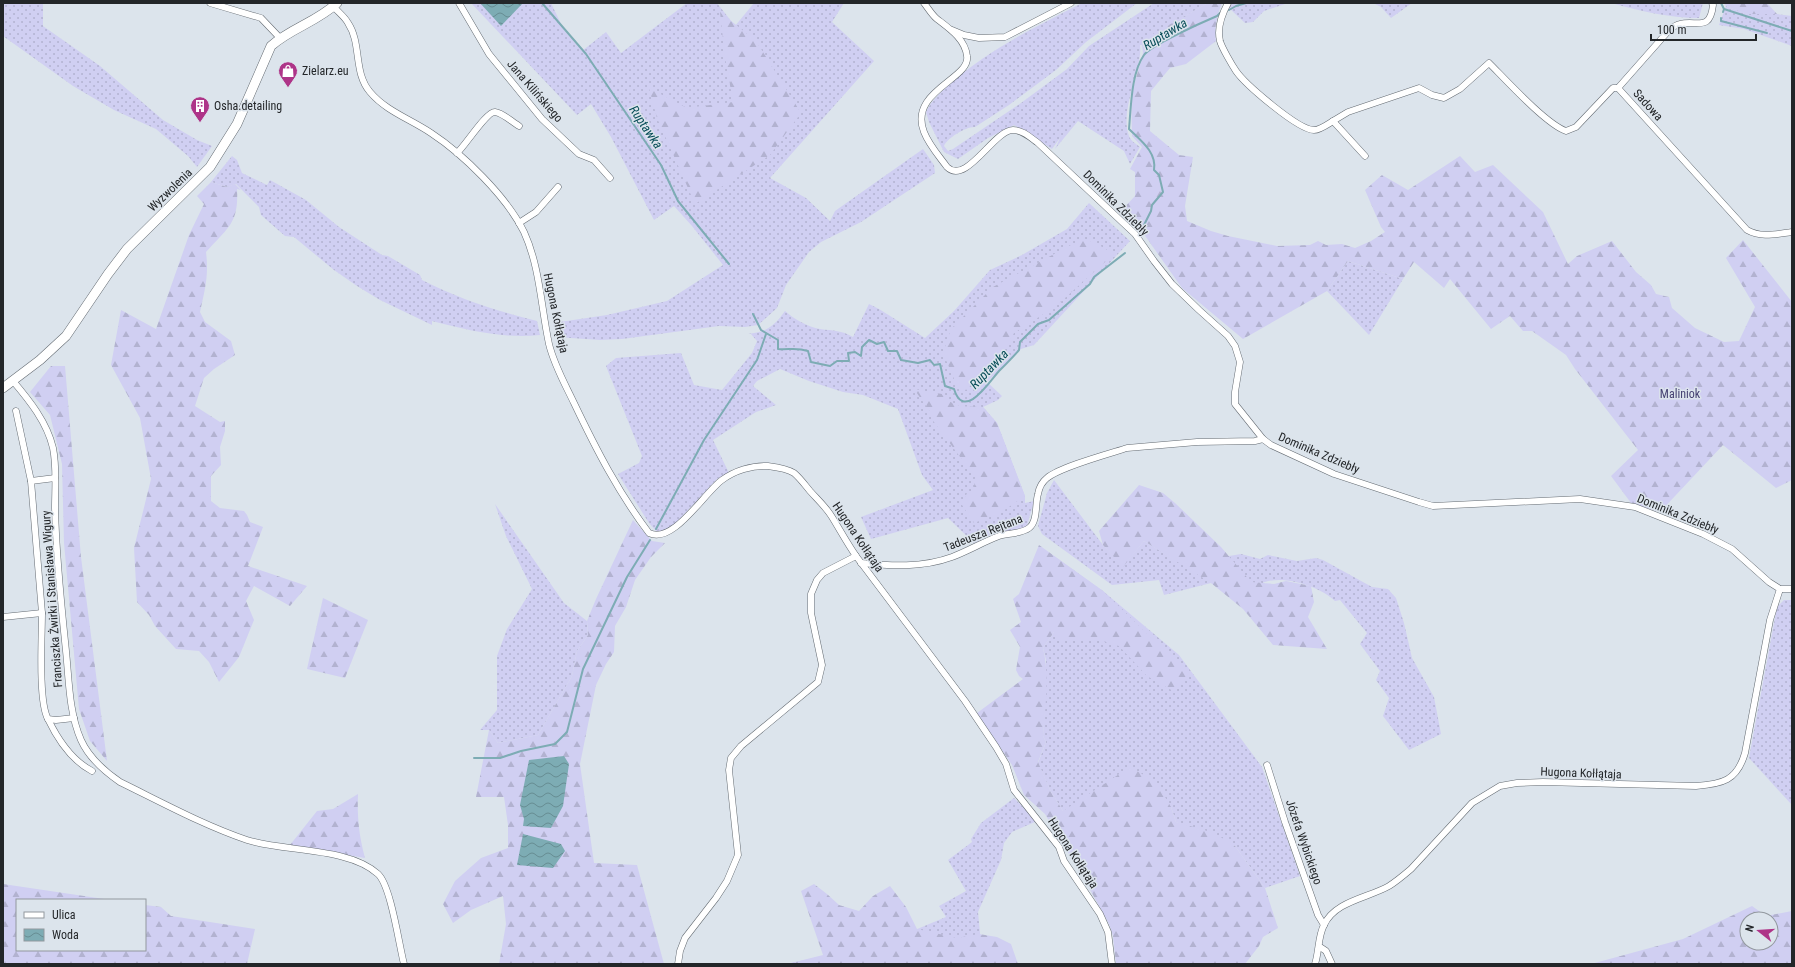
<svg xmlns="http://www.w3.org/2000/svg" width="1795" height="967" font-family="'Roboto Condensed',sans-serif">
	<defs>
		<pattern id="grass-dots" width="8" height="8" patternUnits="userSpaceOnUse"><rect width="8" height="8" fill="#d0cff2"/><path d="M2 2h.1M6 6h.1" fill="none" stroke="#b2b2d0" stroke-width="1.8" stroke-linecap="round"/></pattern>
		<pattern id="forest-firs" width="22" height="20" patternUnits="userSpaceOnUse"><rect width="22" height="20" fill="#d0cff2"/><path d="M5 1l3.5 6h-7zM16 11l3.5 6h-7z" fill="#b2b2d0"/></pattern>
		<pattern id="water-waves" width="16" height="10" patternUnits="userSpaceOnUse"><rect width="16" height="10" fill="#7dacb4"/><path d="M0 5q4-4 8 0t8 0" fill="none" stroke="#668c92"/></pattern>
	</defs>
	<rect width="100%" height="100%" fill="#dce4ec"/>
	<!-- grass -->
	<g fill="url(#grass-dots)">
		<polygon points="3,3 43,3 43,26 100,66 163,120 197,140 212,146 197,167 188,156 156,129 114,110 73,86 3,36"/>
		<polygon points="471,3 551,3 564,30 582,51 606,32 621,53 687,3 717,3 735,26 754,3 844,3 832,22 874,61 770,178 806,198 830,221 835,211 923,149 934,165 935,173 861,222 821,242 809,252 786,285 777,308 758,325 745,327 719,326 622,339 600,340 556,337 553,323 607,315 667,301 723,265 692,226 674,206 654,220 611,137 591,104 577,115"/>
		<path d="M 1082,3 L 1137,3 L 1086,42 L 1056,70 L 1009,105 L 975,127 C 967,126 947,138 944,146 L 948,151 L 953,149 L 1021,103 L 1067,69 L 1089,46 L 1154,3 L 1208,3 L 1145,39 L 1142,45 L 1140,45 C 1143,69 1119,110 1129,136 C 1130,140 1136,144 1140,147 L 1130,164 L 1124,151 L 1078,121 L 1055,149 L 1060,138 L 1052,149 L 1014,125 L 988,138 L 958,159 L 944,152 L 929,122 L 926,112 C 931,101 941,92 950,84 C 989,49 1036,27 1082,3 Z"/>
		<polygon points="1229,3 1288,3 1264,11 1253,22 1245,23 1230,9 1226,12"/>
		<polygon points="1373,3 1412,3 1391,18 1381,7"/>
		<path d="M 1611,3 L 1703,3 L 1699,18 C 1668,18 1641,11 1611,3 Z"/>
		<polygon points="1726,6 1748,14 1777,14 1792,16 1792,46 1744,29 1719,25"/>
		<path d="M 232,156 L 237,160 L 242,173 L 267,185 L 270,180 L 306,200 L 339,227 L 382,255 L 388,256 L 420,275 L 422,280 C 459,299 497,311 537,321 L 540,335 C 503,339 467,330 432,321 L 432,325 L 380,300 L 357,286 L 334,270 L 294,237 L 285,236 L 261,215 L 259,207 L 236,184 L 227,187 L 211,182 Z"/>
		<path d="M 1089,203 L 1130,241 L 1034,345 L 1021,349 L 987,382 L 1002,396 L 998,400 L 983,407 L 997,423 L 1025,496 L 1025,503 L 1034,501 L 1026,529 L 992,534 L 974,543 L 948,518 L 871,539 L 861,517 L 933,490 L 922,475 L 898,409 L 863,395 L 843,392 L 809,381 L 780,369 L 757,381 L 753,386 L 776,405 L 756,412 L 713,440 L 729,473 L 717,479 L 675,524 L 662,532 L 657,532 L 649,523 L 618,474 L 639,463 L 642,456 L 606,366 L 616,358 L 681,353 L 694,385 L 722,390 L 752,353 L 757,341 L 751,334 L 748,334 C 767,332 774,326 785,311 C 794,319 808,327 820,329 C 834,331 841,330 853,337 L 869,304 L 879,309 L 925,338 L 954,311 L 990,270 L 1022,255 L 1067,229 Z"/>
		<polygon points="1348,261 1403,279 1369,335 1327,291"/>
		<path d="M 1054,480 L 1103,545 L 1123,566 L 1144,541 L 1182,564 L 1241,554 L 1260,559 L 1268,555 L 1297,561 L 1316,558 L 1323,560 L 1372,587 L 1388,589 L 1396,598 L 1404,623 L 1412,658 L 1434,697 L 1441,734 L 1409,750 L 1383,716 L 1389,698 L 1376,680 L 1380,671 L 1360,644 L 1367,633 L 1340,600 L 1335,601 C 1321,587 1285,575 1265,582 C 1261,583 1256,588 1253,591 L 1211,583 L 1164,595 L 1159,580 L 1112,585 L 1042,534 L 1038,526 L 1047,493 Z"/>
		<polygon points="495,504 564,603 587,621 588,635 577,651 572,676 538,735 498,743 489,730 480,730 497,710 497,656 507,629 532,589 506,536"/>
		<polygon points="1054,556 1103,591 1179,655 1262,767 1300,876 1265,888 1235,846 1176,822 1171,807 1063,811 1050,790 1038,763 1046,742 1043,736 1046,683 1046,660 1043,648 1054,632"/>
		<polygon points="1784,600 1792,600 1792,805 1749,758 1777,607"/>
		<polygon points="1014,798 1037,821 1012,832 1004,843 1001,860 978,912 983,964 787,964 823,956 862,952 946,917 939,906 966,891 948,860 972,842 971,839 981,823"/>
	</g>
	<!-- forest -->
	<g fill="url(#forest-firs)" fill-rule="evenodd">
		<path d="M 1208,3 L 1222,3 C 1217,15 1214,29 1216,41 L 1186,64 L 1170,68 L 1151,91 L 1150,131 L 1179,155 L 1193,157 L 1185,206 L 1187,221 L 1211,231 L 1228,236 L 1277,246 L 1310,245 L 1318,241 L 1326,245 L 1342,244 L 1355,248 L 1371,241 L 1385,232 L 1381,227 L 1365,190 L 1382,175 L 1408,190 L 1460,156 L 1475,172 L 1493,165 L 1543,212 L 1568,264 L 1577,256 L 1612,241 L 1636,272 L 1651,285 L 1656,294 L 1669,297 L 1672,308 L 1695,328 L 1724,342 L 1739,341 L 1755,307 L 1726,258 L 1743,240 L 1792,302 L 1792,480 L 1776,488 L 1723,445 L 1660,512 L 1631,503 L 1611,476 L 1638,450 L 1575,369 L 1566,355 L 1532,331 L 1523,331 L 1510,316 L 1491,329 L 1450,279 L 1444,288 L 1414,262 L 1403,279 L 1348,261 L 1327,291 L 1243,339 L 1182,288 L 1141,230 L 1121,211 L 1135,196 L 1135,172 L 1130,169 L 1142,147 L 1132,136 L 1131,96 L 1143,53 L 1142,45 L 1144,39 Z"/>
		<polygon points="1724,3 1767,3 1777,14 1747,14 1726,6"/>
		<polygon points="720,12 756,41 801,113 770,155 695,204 657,118 649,88 687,108 733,102 725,57"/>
		<path d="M 211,182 L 227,187 L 235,184 L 241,190 L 237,189 C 239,224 227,228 206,252 C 209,275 205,289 200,312 L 205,322 L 231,341 L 235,355 L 214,369 L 204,378 L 195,406 L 220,422 L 225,421 L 225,431 L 220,447 L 221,465 L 211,476 L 211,501 L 220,508 L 244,511 L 247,515 L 250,522 L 263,527 L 248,566 L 307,586 L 290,606 L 254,586 L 246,601 L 254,620 L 239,657 L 219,682 L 209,662 L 199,651 L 176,649 L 155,626 L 149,615 L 137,602 L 134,548 L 151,479 L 140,418 L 111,365 L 121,310 L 156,329 L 189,235 L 204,204 L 197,196 Z"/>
		<polygon points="1082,239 1094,242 1114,254 1056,306 1014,333 989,380 974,389 963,390 955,381 943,353 951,329 993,287"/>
		<polygon points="51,366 65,366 81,557 107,761 90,741 79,709 64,543 62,464 50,415 30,392"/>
		<path d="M 914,389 L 942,394 C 954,409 966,406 983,407 L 997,423 L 1025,496 L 1000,513 L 974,523 L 962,505 L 967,493 L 974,490 L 975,477 L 931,418 L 931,413 Z"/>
		<polygon points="1139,485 1163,493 1175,503 1221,547 1251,582 1274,584 1286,581 1311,586 1314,602 1308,617 1327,649 1273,645 1243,609 1211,583 1144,541 1123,567 1103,545 1099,531"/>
		<polygon points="633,520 652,541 665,543 651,557 635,580 626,607 615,626 614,652 606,664 596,685 580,764 594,863 637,865 664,964 499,964 506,924 503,896 471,910 453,923 443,904 455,881 481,858 508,848 508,825 504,797 476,797 489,730 498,743 538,735 572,676 577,651 588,635 587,621 596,599"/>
		<path d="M 1039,545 L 1103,591 L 1189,674 L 1173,691 L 1147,676 L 1119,646 L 1097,640 L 1060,639 L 1054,632 L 1043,648 C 1050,676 1045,707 1043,736 L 1046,742 L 1038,762 L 1050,790 L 1063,811 L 1130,767 L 1156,782 L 1171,807 L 1176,822 L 1214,833 L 1235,846 L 1265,888 L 1278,928 L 1263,937 L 1259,946 L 1245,964 L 1116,964 L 1113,936 L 1109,924 L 1088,886 L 1045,814 L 1024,795 L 1012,765 L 977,713 L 1023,679 L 1019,676 L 1016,670 L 1020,647 L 1010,630 L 1021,622 L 1013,599 L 1019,594 Z"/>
		<polygon points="323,598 368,620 345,678 307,669"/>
		<path d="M 358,794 C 357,816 359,836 365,858 L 290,845 L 317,811 L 333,809 Z"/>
		<polygon points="3,884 111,900 17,900 17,950 145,950 145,905 161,907 171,916 255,929 247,964 3,964"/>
		<polygon points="814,884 827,894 839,905 859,911 873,896 890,886 906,907 917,929 957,938 979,934 997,937 1011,944 1018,964 787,964 823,955 801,891"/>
		<path d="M 1752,906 L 1766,916 L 1792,911 L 1792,964 L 1591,964 L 1683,939 ZM 1747,919 L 1771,919 L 1771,943 L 1747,943 Z"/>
	</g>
	<!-- water -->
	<g fill="url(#water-waves)">
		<polygon points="480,3 523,3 501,26"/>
		<polygon points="564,756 569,764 563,806 551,828 523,826 524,819 520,805 529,760"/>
		<polygon points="523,834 561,844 565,851 553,868 517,865"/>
	</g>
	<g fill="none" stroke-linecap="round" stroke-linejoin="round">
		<!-- stream -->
		<g stroke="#7dacb4" stroke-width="2">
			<polyline points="542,3 586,54 661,165 678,201 729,264"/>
			<polyline points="1721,3 1724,9 1723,12"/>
			<polyline points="1724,9 1792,31"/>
			<polyline points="1229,10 1236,6 1246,3"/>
			<polyline points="1721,18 1721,21 1767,33"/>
			<path d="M 1139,235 L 1151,211 L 1152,205 L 1163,192 L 1159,175 L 1154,170 C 1157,152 1140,140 1129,129 C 1131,108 1131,73 1144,55 C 1151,45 1203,22 1217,16 L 1221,12"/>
			<path d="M 753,314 L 761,330 L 778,340 L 778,349 C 789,350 796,347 808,351 L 811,362 L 830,366 L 837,361 L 849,361 L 848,353 L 855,352 L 861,356 L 862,347 L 869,340 L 877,344 L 884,342 L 888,351 L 897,351 L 901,360 L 918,363 L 930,360 L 934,365 L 940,364 L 945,386 L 954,389 C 964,422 990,381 999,371 C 1006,364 1013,357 1019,350 L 1020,342 L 1038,324 L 1049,320 L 1090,284 L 1094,277 L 1125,253"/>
			<polyline points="656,529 704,440 757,360 766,334"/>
			<polyline points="474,758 500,758 521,751 555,744 567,732 583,669 627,577 650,540"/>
		</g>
		<defs>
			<g id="street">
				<polyline points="210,3 261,18 280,38"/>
				<polyline points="459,3 489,54 542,119 579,154 594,160 610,178"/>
				<path d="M 924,3 C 928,8 932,15 937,19 C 950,29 965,39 967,56 C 971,79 908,91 924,132 C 929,145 939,156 947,167 C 966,186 994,130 1013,130 C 1023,130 1031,138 1038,143 L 1135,234 L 1154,261 L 1172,284 L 1199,310 L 1228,336 L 1235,346 L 1240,362 L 1235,392 L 1235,404 L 1263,439 L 1271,445 L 1334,474 L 1419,502 L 1433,506 L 1580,499 L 1635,507 L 1703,534 L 1732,549 L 1769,582 L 1780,589 L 1792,589"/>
				<path d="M 1228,3 C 1222,14 1217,29 1220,41 C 1222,48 1232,65 1236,71 C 1245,84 1298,130 1314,130 C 1320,130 1328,124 1333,121"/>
				<path d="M 333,6 C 338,12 345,17 348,23 C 362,44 353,72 370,92 C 386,111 410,119 431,133 C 463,154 507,197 524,232 C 540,267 541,307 549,344 C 554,365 565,384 574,403 C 596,449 618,492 649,533 C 673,545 704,493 722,480 C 734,471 752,465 768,466 C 776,467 786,468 794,473 C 800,478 805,485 810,491 C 817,499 826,507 832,517 C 840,530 847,543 856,556 L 965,701 L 996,747 L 1006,764 L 1014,790 L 1059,847 L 1064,861 L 1100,914 L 1108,932 L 1112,964"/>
				<polyline points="952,30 964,35 979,38 1005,37 1071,3"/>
				<path d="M 1618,88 L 1671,28 C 1674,27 1677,24 1680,24 C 1697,20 1710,32 1713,5 L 1712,3"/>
				<path d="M 457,153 C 465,146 487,111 495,112 C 503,113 512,122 519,126"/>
				<path d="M 1365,156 L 1333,121 L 1348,112 L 1419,88 L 1432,95 L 1444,98 L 1460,89 L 1489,63 C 1506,80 1546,124 1566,131 L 1576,127 L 1613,88 L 1618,88 L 1747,230 C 1761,238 1776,234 1792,232"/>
				<polyline points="519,223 536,212 558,187"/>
				<path d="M 13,381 C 29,400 47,422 53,448 C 57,468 55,488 55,508 C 56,556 61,603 66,651 C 69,680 69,713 81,740 C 89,758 104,771 120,782 C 161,802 203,825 247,840 C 284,852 349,847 378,874 C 391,886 399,945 404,964"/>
				<polyline points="16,411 31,481"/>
				<path d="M 861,563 C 891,566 922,568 952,557 C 968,551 983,542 999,536 C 1008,533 1021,534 1029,528 C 1038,521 1035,504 1038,494 C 1039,488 1042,482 1047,478 C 1060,467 1108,454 1127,448 L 1197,442 L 1255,441 L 1263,439"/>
				<polyline points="42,613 31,481 55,478"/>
				<path d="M 3,617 L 42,613 C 42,636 38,701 48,719 L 56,720 L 74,718"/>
				<path d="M 48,719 C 58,740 71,760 92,771"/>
				<polyline points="1267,765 1285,822 1318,915 1324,925"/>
				<polyline points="1320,947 1326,951 1332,964"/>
				<polyline points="678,964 680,951 685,938 716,898 727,881 738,855 729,770 731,758 741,746 818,682 822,665 811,613 811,594 817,580 823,573 856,556"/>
				<path d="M 1315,964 C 1319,952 1318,936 1324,925 C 1335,901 1368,898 1389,886 C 1397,881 1404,875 1411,869 L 1472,803 L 1500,786 L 1517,783 L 1543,782 L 1696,786 C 1722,784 1737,781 1745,753 L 1770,620 L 1780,589"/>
			</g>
			<path id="secondary" d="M 3,388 L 40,360 L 66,336 L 108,274 L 127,249 L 210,167 L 237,124 L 271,46 C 291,28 317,22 337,3"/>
		</defs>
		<!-- street casing -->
		<use href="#street" stroke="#646b72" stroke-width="7"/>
		<!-- secondary casing -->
		<use href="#secondary" stroke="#646b72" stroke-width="10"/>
		<!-- street -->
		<use href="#street" stroke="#fff" stroke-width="6"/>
		<!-- secondary -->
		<use href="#secondary" stroke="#fff" stroke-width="9"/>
	</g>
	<!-- icons -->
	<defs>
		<symbol id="shop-pin" viewBox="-11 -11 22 30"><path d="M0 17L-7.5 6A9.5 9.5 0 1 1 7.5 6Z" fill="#ae3488" stroke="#dce4ec"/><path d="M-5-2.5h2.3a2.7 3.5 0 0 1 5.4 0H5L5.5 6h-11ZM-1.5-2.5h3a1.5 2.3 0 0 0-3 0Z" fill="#fff"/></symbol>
		<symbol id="building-pin" viewBox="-11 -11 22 30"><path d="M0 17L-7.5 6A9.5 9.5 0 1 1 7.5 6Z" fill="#ae3488" stroke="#dce4ec"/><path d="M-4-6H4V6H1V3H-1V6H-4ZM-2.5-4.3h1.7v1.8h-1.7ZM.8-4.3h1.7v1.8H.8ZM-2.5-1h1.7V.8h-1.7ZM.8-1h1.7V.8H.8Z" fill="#fff"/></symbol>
	</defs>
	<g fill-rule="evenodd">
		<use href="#shop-pin" x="277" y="60" width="22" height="30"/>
		<use href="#building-pin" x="189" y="95" width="22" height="30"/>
	</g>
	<g text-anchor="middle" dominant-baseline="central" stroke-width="3" stroke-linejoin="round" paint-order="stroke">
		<!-- poi labels -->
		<g font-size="12" fill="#232629" stroke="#dce4ec" text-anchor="start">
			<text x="302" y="71">Zielarz.eu</text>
			<text x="214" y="106">Osha.detailing</text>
		</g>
		<!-- street labels -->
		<g font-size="12" fill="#232629" stroke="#dce4ec">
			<text transform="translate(535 91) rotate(49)">Jana Kilińskiego</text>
			<text transform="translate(1648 105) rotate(48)">Sadowa</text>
			<text transform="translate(170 190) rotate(-44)">Wyzwolenia</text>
			<text transform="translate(1116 203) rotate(45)">Dominika Zdziebły</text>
			<text transform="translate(556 313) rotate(78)">Hugona Kołłątaja</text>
			<text transform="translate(1319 453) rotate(23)">Dominika Zdziebły</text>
			<text transform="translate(1678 514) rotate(22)">Dominika Zdziebły</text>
			<text transform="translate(983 533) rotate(-21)">Tadeusza Rejtana</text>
			<text transform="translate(858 537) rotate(56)">Hugona Kołłątaja</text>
			<text transform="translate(52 599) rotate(-94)">Franciszka Żwirki i Stanisława Wigury</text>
			<text transform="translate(1581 773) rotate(2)">Hugona Kołłątaja</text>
			<text transform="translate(1304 842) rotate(71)">Józefa Wybickiego</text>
			<text transform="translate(1073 853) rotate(57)">Hugona Kołłątaja</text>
		</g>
		<!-- park labels -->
		<g font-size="12" fill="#444071" stroke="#dce4ec">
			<text x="1680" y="394">Maliniok</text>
		</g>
		<!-- water labels -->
		<g font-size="13" font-style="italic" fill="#094e59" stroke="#dce4ec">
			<text transform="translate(1165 34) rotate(-31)">Ruptawka</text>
			<text transform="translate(646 127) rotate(56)">Ruptawka</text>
			<text transform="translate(989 369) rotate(-46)">Ruptawka</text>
		</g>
	</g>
	<!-- border -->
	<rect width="1795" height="967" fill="none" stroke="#232629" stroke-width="8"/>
	<!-- legend -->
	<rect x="16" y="899" width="130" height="52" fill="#dce4ec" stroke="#92989e"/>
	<rect x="24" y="912" width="20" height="6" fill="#ffffff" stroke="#92989e"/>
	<text x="52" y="919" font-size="12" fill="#232629">Ulica</text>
	<rect x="24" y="929" width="20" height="12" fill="url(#water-waves)" stroke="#92989e"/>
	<text x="52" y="939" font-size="12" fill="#232629">Woda</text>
	<!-- north arrow -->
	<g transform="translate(1759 931) rotate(287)"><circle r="19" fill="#dce4ec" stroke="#92989e"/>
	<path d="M0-3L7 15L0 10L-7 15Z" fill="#ae3488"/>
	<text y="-6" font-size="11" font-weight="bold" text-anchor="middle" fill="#232629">N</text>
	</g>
	<!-- scale -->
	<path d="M1651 34v6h105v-6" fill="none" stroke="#232629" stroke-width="2"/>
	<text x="1657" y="34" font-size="12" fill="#232629" stroke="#dce4ec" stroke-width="3" paint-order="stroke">100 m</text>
</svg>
